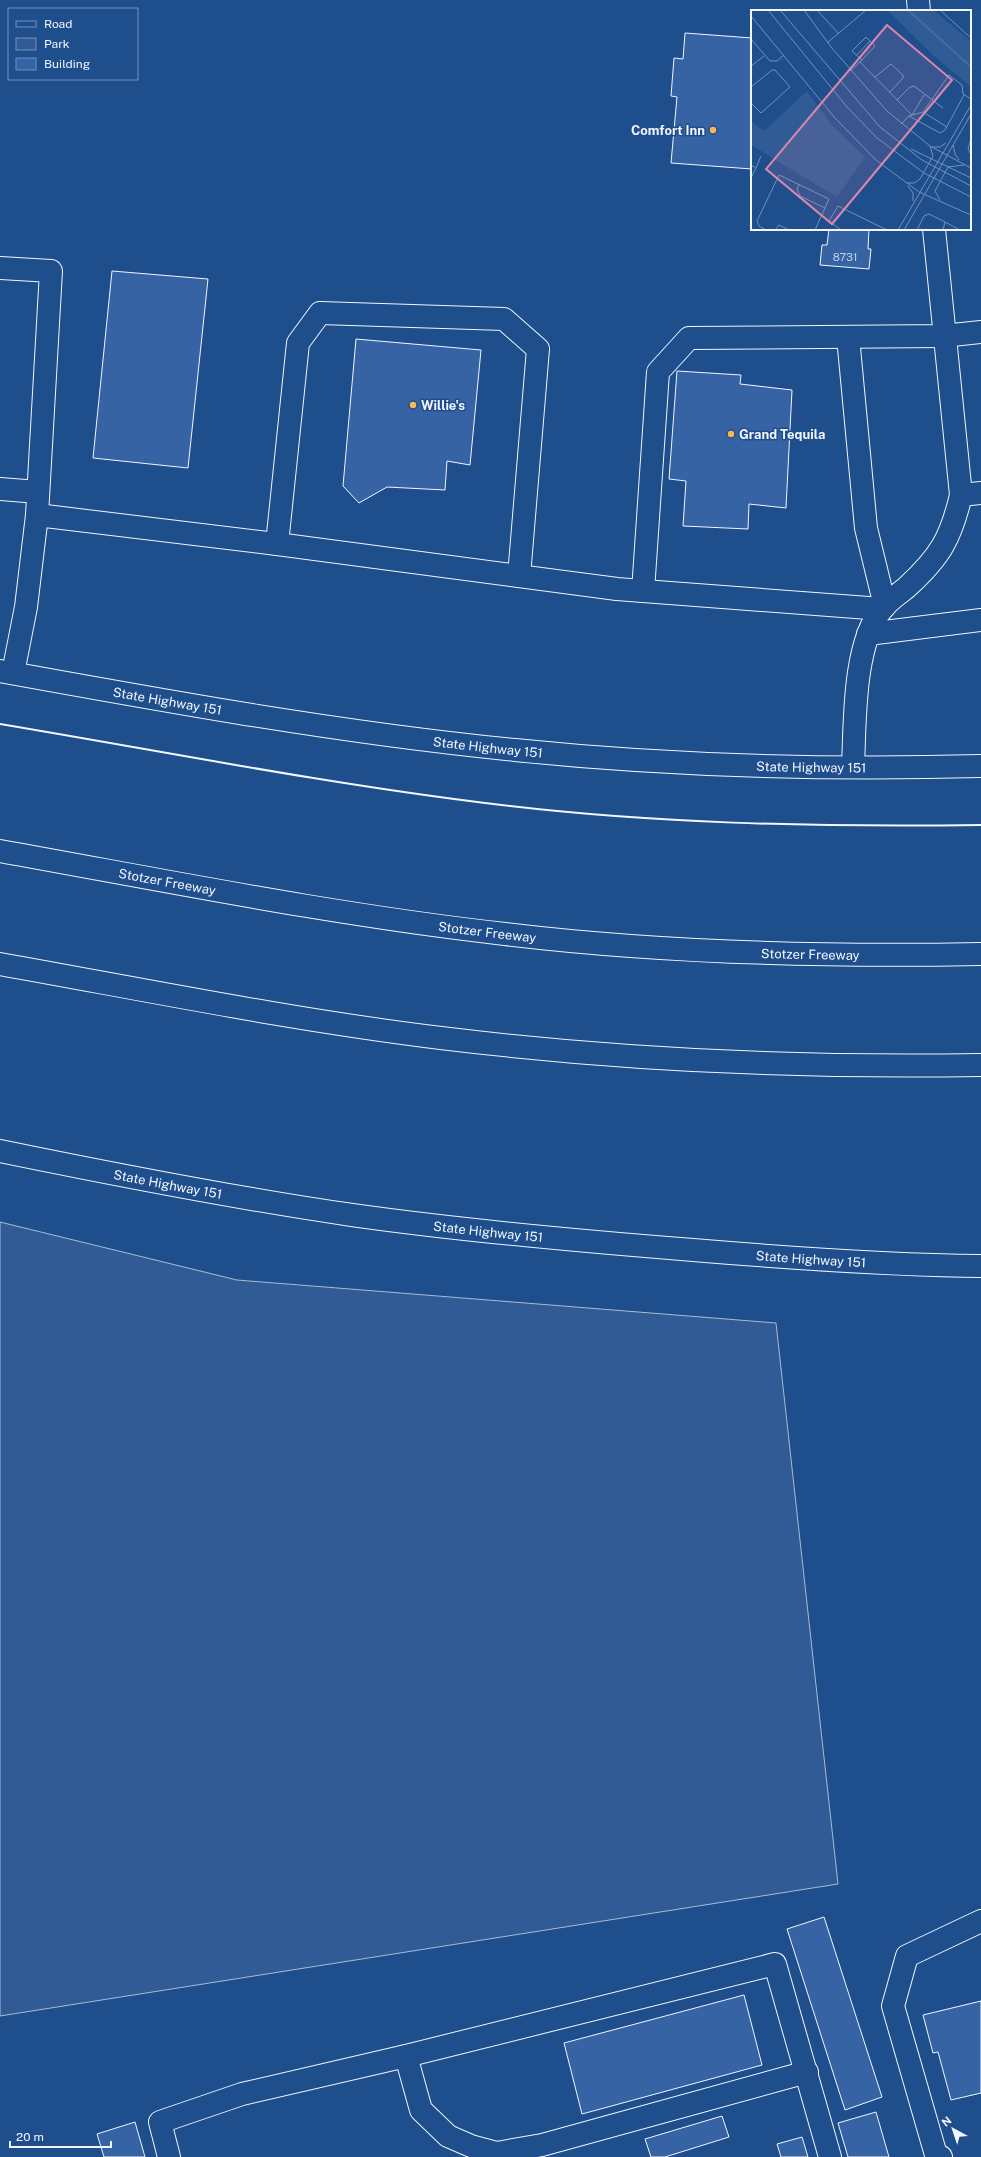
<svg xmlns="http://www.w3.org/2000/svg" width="981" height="2157" font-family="'Public Sans',sans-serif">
	<rect width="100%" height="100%" fill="#1f4e8c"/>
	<!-- green -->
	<polygon fill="#305b95" stroke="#a8bbd7" points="0,1222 237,1280 776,1323 838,1884 0,2016"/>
	<!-- building -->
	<g fill="#3563a3" stroke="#f2f6ff">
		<polygon points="685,33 752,38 752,169 671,163 677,97 671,96 674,58 683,59"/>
		<polygon points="829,229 869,229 868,249 871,249 869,269 820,265 822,245 827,245"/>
		<polygon points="112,271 208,279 188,468 93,458"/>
		<polygon points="356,339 481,350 470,465 447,461 445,490 387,487 359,503 343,486"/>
		<polygon points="677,371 741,375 740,384 792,390 786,508 749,504 748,529 683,526 686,481 669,479"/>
		<polygon points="824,1917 882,2097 845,2110 787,1929"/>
		<polygon points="744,1995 762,2065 582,2114 564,2043"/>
		<polygon points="981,2001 981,2093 951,2100 938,2052 933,2053 923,2015"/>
		<polygon points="876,2112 889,2157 848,2157 838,2123"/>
		<polygon points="722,2116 729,2137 665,2157 651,2157 645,2139"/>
		<polygon points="135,2122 145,2157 104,2157 97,2134"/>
		<polygon points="802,2137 808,2157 781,2157 777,2144"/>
	</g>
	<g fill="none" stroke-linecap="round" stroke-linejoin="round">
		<defs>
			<g id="minor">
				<polyline points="918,0 919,11"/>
				<polyline points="0,268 51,271 37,515"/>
				<polyline points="848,337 866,528 885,606"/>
				<polyline points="0,489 38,492"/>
				<polyline points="961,495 981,493"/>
				<polyline points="277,544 298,343 320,313 504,319 538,349 519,576"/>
				<polyline points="643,591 658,372 689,338 943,336 981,332"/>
				<polyline points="868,634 981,620"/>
				<polyline points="13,673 26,607 37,515 277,544 617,589 882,609"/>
				<path d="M 853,767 C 855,723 853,644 882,609 C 889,600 899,594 907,587 C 940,557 951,538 961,495 L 934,229"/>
				<polyline points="406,2056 421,2110 448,2136 471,2146 497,2153 542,2145 807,2072"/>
				<polyline points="169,2157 160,2122 242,2094 406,2056 775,1964 830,2157"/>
				<polyline points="941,2157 936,2155 893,2006 907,1956 981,1921"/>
			</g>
			<g id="major">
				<path id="s1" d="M 0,671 C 171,702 342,733 515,750 C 670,766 826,770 981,766"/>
				<path id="s2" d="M 0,1151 C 117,1175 234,1198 352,1215 C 465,1231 579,1241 693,1250 C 789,1258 885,1265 981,1266"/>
			</g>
			<g id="highway">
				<path id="s3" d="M 0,851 C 168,881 335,915 505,934 C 663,953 822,957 981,954"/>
				<path d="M 0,964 C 146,990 293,1020 441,1038 C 620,1060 800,1068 981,1065"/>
			</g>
		</defs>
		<!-- minor casing -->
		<use href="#minor" stroke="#f2f6ff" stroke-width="24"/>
		<!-- major casing -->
		<use href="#major" stroke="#f2f6ff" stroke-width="24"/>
		<!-- highway casing -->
		<use href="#highway" stroke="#f2f6ff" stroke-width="24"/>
		<!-- minor -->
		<use href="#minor" stroke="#1f4e8c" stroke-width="22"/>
		<!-- major -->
		<use href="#major" stroke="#1f4e8c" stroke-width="22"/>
		<!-- highway -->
		<use href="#highway" stroke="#1f4e8c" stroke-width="22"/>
		<!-- wall -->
		<path stroke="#f2f6ff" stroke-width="2" d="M 0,724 C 161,751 323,783 485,803 C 649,824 816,827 981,825"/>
	</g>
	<!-- markers -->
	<g fill="#ffb74d" stroke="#1f4e8c" stroke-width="1.5">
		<circle cx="713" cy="130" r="4"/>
		<circle cx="413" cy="405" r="4"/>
		<circle cx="731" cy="434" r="4"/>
	</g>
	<g text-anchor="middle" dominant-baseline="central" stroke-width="3" stroke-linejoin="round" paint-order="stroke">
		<!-- number labels -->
		<g font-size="11" fill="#c3d1e8">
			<text x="845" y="257">8731</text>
		</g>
		<!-- poi labels -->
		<g font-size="13" font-weight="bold" fill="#f2f6ff" stroke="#1f4e8c" text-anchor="start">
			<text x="705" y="130" text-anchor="end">Comfort Inn</text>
			<text x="421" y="405">Willie's</text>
			<text x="739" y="434">Grand Tequila</text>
		</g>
		<!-- street labels -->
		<g font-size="13" fill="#f2f6ff" stroke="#1f4e8c">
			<text stroke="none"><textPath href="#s1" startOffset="170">State Highway 151</textPath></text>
			<text stroke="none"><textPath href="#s1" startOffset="494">State Highway 151</textPath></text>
			<text stroke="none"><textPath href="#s1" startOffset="818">State Highway 151</textPath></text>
			<text stroke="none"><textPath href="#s3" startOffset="170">Stotzer Freeway</textPath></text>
			<text stroke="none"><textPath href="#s3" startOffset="494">Stotzer Freeway</textPath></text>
			<text stroke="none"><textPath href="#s3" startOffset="818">Stotzer Freeway</textPath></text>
			<text stroke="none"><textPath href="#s2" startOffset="171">State Highway 151</textPath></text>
			<text stroke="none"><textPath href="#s2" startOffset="495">State Highway 151</textPath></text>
			<text stroke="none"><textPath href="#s2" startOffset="819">State Highway 151</textPath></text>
		</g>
	</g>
	<!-- overview -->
	<g transform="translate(751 10)">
		<rect width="220" height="220" fill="#1f4e8c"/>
		<path d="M 136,0 L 182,0 L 220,31 L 220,77 L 183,46 ZM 56,81 L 80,114 L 114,147 L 86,187 L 0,135 L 0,111 L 13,121 Z" fill="#305b95"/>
		<path fill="none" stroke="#446ba0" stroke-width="2" d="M 157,0 L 220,57"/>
		<path fill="none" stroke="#7391ba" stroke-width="1" d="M 17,0 L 96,97 L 126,128 L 173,163 L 220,187M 29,0 L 129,117 L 171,150 L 220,176M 53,0 L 80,37 L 136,101 L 179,136 L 220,158M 66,0 L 88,24M 189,0 L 220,28M 0,6 L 84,108 L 125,150 L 168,182 L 220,205M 0,29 L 19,51 L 26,51 L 33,45M 76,33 L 115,0M 106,45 L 119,31M 109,52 L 124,36 L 115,27 L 101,41 L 111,50M 0,56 L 13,46M 99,61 L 109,52 L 161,105M 124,67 L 140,54 L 152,65 L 152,68 L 138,83M 0,77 L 21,60 L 24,60 L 39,77 L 10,103 L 0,93M 146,90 L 159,77 L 163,76 L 192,98M 172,102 L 196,117M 161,105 L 173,85M 158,106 L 189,123 L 194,120 L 213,85M 150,114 L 158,106 L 172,102 L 198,65 L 211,75 L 212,84 L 220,89M 202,135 L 204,144 L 208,150M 181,137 L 189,137 L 195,133M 160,139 L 220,168M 220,145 L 217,139 L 220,129M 0,155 L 5,158 L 0,168M 5,158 L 10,146M 156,173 L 163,173 L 169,169 L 182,146 L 179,136M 48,175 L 46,179 L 49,186 L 74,198M 157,176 L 162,183 L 162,191M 189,190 L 184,181 L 197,157 L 213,155M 194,212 L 209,220M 15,220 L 8,216 L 6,211 L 28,165 L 78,189 L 64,220M 24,220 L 28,215 L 38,220M 90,220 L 78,211 L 87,196 L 136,220M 147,220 L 220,95M 153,220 L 220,104M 166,220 L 173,206 L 178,204 L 194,212 L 192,220"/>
		<path fill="#da87ad" fill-opacity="0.15" stroke="#da87ad" stroke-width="2" d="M 136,15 L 201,70 L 81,214 L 15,159 Z"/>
		<rect width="220" height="220" fill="none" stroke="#f2f6ff" stroke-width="2"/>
	</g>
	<!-- legend -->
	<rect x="8" y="8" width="130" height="72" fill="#1f4e8c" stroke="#7391ba"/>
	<rect x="16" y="21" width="20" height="6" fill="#1f4e8c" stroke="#7391ba"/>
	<text x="44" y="28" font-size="12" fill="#f2f6ff">Road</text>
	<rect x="16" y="38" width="20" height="12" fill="#305b95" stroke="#7391ba"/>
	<text x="44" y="48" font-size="12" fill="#f2f6ff">Park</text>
	<rect x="16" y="58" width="20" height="12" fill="#3563a3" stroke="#7391ba"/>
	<text x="44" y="68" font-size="12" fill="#f2f6ff">Building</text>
	<!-- north arrow -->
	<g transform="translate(953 2129) rotate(320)" stroke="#1f4e8c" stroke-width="3" paint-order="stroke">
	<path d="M0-3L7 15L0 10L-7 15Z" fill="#f2f6ff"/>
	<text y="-6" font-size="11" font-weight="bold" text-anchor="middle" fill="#f2f6ff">N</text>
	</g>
	<!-- scale -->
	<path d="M10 2141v6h101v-6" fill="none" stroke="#f2f6ff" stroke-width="2"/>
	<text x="16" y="2141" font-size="12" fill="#f2f6ff" stroke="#1f4e8c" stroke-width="3" paint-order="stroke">20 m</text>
</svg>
